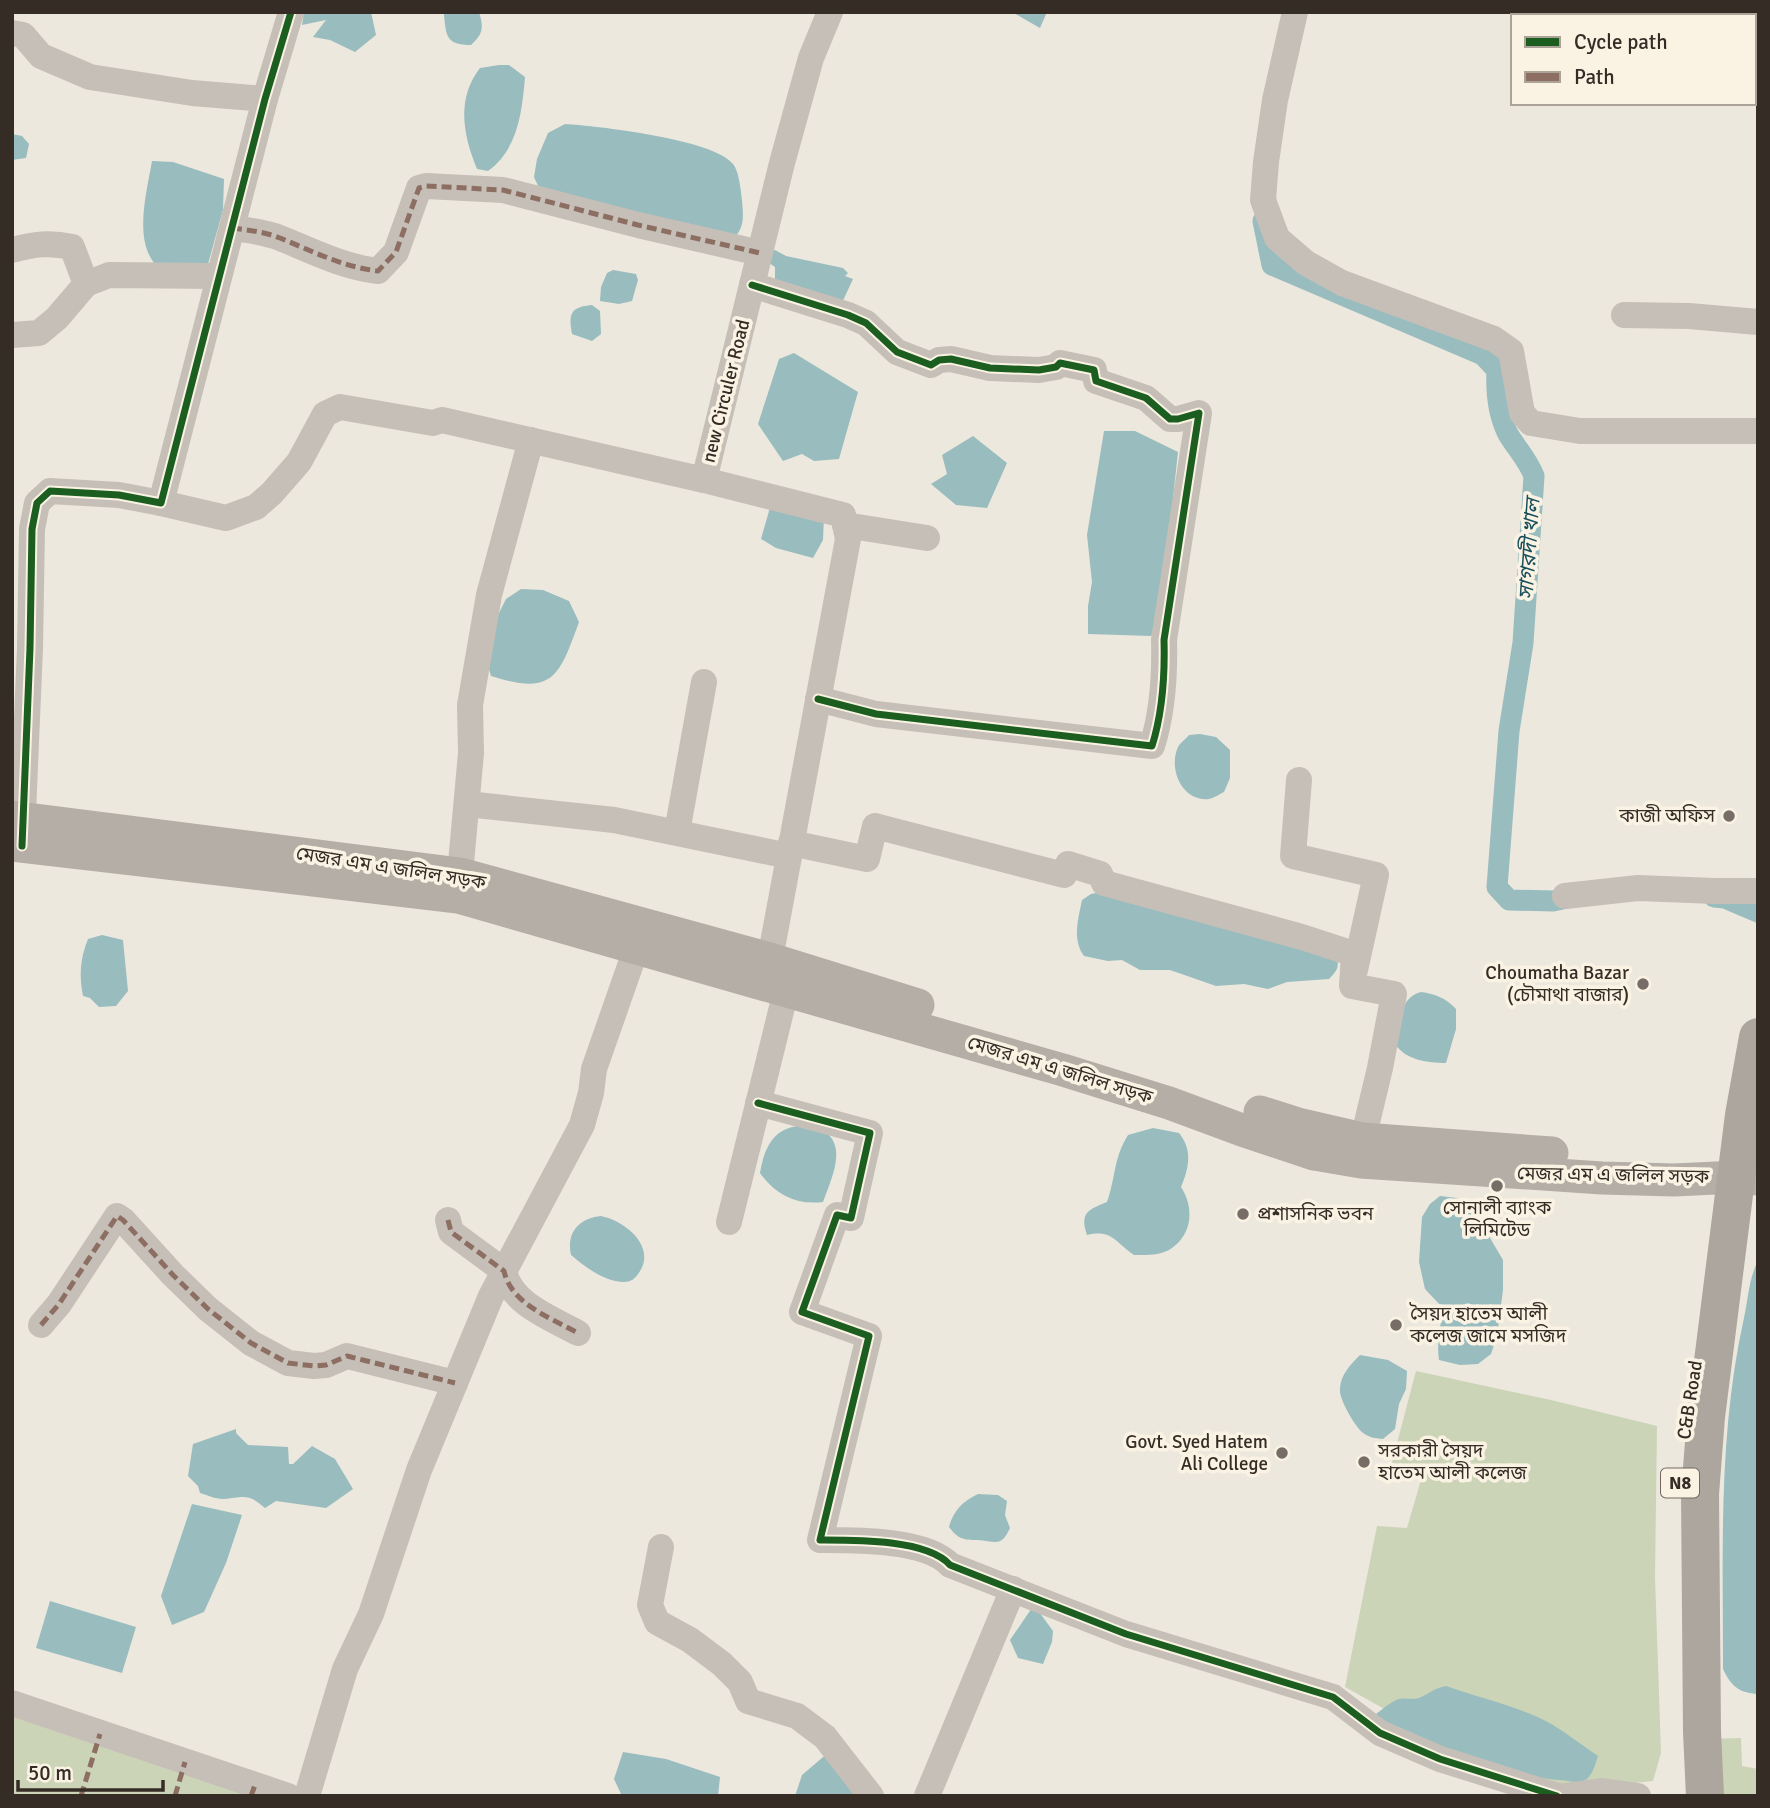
<svg xmlns="http://www.w3.org/2000/svg" width="1770" height="1808" font-family="Signika,'Noto Sans Bengali',sans-serif">
	<rect width="100%" height="100%" fill="#ede8de"/>
	<!-- green -->
	<g fill="#cbd4b7">
		<polygon points="1416,1371 1551,1400 1657,1426 1655,1577 1661,1753 1653,1781 1579,1789 1510,1779 1345,1687 1377,1526 1407,1528 1423,1473 1391,1466"/>
		<polygon points="12,1703 288,1796 12,1796"/>
		<polygon points="1741,1738 1742,1766 1758,1769 1758,1796 1708,1796 1706,1739"/>
	</g>
	<!-- water -->
	<g fill="#99bcbf">
		<polygon points="304,12 371,12 376,35 355,52 330,40 313,37 326,20 302,25"/>
		<path d="M 447,12 L 479,12 C 484,28 483,34 471,45 C 446,45 446,36 444,14 Z"/>
		<polygon points="1012,12 1047,12 1040,28"/>
		<path d="M 499,65 L 509,65 L 525,77 C 522,112 518,149 488,171 L 477,169 C 463,135 456,99 480,68 Z"/>
		<path d="M 565,124 C 597,126 714,139 733,164 C 739,171 741,191 742,200 C 743,214 745,225 736,236 L 539,188 L 534,177 L 537,159 L 548,133 Z"/>
		<polygon points="12,134 22,136 29,144 26,158 12,160"/>
		<path d="M 152,161 L 173,162 L 224,179 L 223,210 L 208,264 L 156,265 C 133,240 147,191 152,161 Z"/>
		<polygon points="775,250 786,256 843,268 848,273 845,276 853,279 840,307 775,288 775,267 766,261 768,253"/>
		<polygon points="613,270 636,274 638,280 632,301 619,304 600,301 601,287 607,273"/>
		<path d="M 592,305 L 600,311 L 601,334 L 592,341 L 572,334 C 568,313 571,307 592,305 Z"/>
		<polygon points="794,353 858,392 839,459 814,461 802,454 783,461 758,424 779,359"/>
		<polygon points="1104,431 1135,431 1178,452 1164,582 1162,620 1151,636 1088,634 1088,606 1092,582 1087,535"/>
		<polygon points="973,436 1007,463 987,508 956,505 931,484 947,474 942,455"/>
		<polygon points="771,504 824,516 823,540 813,558 776,548 761,539"/>
		<path d="M 521,589 L 543,590 L 569,601 L 579,622 C 559,677 553,696 491,676 L 487,662 L 498,615 L 506,599 Z"/>
		<path d="M 1200,734 L 1216,737 L 1230,750 L 1230,778 L 1224,792 C 1220,794 1214,798 1209,799 C 1182,802 1168,769 1178,747 C 1180,743 1186,739 1189,735 Z"/>
		<path d="M 1101,892 L 1336,956 C 1340,967 1337,971 1329,979 L 1287,982 L 1268,989 L 1244,984 L 1216,986 L 1170,970 L 1140,970 L 1122,960 L 1108,961 L 1084,956 C 1072,939 1078,920 1082,900 L 1091,894 Z"/>
		<path d="M 102,935 L 123,940 L 128,991 L 116,1006 L 99,1007 L 90,998 L 83,996 C 79,975 80,959 88,939 Z"/>
		<path d="M 1421,992 C 1435,994 1446,998 1456,1009 L 1456,1029 L 1446,1063 C 1428,1063 1406,1060 1396,1045 C 1399,1026 1398,998 1421,992 Z"/>
		<path d="M 799,1126 C 806,1127 815,1127 821,1130 C 850,1143 830,1182 823,1202 C 796,1205 776,1195 760,1173 C 764,1149 773,1128 799,1126 Z"/>
		<path d="M 1153,1128 L 1179,1133 C 1193,1150 1189,1168 1181,1187 C 1194,1207 1193,1233 1172,1248 C 1161,1256 1146,1255 1134,1255 C 1115,1242 1112,1229 1087,1235 C 1080,1213 1087,1210 1107,1202 C 1116,1177 1113,1159 1128,1135 Z"/>
		<path d="M 1440,1196 L 1457,1198 L 1476,1214 L 1503,1260 L 1503,1290 L 1497,1336 L 1491,1354 L 1478,1364 L 1460,1365 L 1439,1360 C 1436,1341 1442,1325 1442,1307 L 1425,1289 L 1419,1262 L 1422,1217 L 1430,1204 Z"/>
		<path d="M 601,1216 C 626,1221 658,1248 638,1274 C 635,1279 630,1282 624,1282 C 605,1282 585,1267 571,1255 C 566,1233 579,1218 601,1216 Z"/>
		<path d="M 1758,1261 L 1758,1694 C 1739,1693 1731,1686 1723,1669 C 1723,1552 1718,1434 1744,1318 C 1748,1300 1749,1277 1758,1261 Z"/>
		<path d="M 1360,1355 L 1388,1360 L 1407,1371 L 1406,1389 L 1399,1404 L 1395,1429 L 1383,1439 C 1375,1438 1369,1438 1362,1432 C 1355,1426 1338,1398 1340,1388 C 1341,1374 1351,1364 1360,1355 Z"/>
		<path d="M 236,1429 L 236,1433 L 248,1445 L 288,1447 L 289,1464 L 293,1464 L 312,1446 L 335,1459 L 353,1489 L 326,1508 L 276,1501 L 265,1508 C 247,1492 243,1498 223,1499 C 215,1499 207,1495 200,1493 L 198,1486 L 188,1476 L 193,1444 Z"/>
		<path d="M 978,1494 L 998,1495 L 1007,1501 L 1005,1515 L 1010,1528 C 1001,1548 995,1541 978,1540 C 963,1540 958,1539 949,1527 C 953,1511 963,1501 978,1494 Z"/>
		<polygon points="192,1504 242,1515 226,1563 204,1612 172,1625 161,1596"/>
		<polygon points="50,1601 136,1627 122,1673 36,1648"/>
		<polygon points="1034,1605 1053,1631 1052,1642 1043,1664 1018,1658 1010,1640"/>
		<path d="M 1446,1686 C 1479,1698 1522,1707 1553,1725 C 1568,1734 1583,1746 1598,1756 C 1595,1765 1592,1780 1580,1782 C 1574,1783 1565,1780 1559,1780 C 1500,1775 1437,1745 1382,1722 L 1376,1714 C 1383,1709 1390,1702 1399,1699 C 1407,1697 1413,1701 1421,1697 C 1430,1693 1435,1688 1446,1686 Z"/>
		<polygon points="623,1752 666,1759 720,1777 718,1796 622,1796 614,1779"/>
		<polygon points="829,1752 861,1796 795,1796 802,1775"/>
	</g>
	<g fill="none" stroke-linecap="round" stroke-linejoin="round">
		<!-- canal -->
		<g stroke="#99bcbf" stroke-width="21">
			<path d="M 1263,221 L 1272,265 L 1483,355 L 1497,370 C 1496,391 1498,415 1508,434 C 1517,449 1528,460 1534,476 L 1523,643 L 1509,731 L 1497,887 L 1509,900 L 1553,901 L 1581,895"/>
			<polyline points="1714,897 1725,898 1758,912"/>
		</g>
		<!-- minor -->
		<g stroke="#c6bfb7" stroke-width="26">
			<polyline points="1295,12 1275,100 1266,162 1263,200 1277,238 1306,263 1342,283 1494,339 1511,351 1522,413 1531,423 1580,431 1758,431"/>
			<polyline points="12,33 23,35 41,56 90,77 192,93 265,99"/>
			<path d="M 232,228 C 248,230 265,232 280,238 C 312,251 343,267 378,271 L 396,252 L 419,188 L 426,186 L 503,190 L 638,225 L 760,253"/>
			<path d="M 12,250 C 34,244 50,242 72,247 L 86,284"/>
			<path d="M 752,285 L 848,315 L 866,323 L 897,352 L 931,365 L 939,360 L 951,359 L 990,368 L 1039,370 L 1056,367 L 1060,363 L 1094,370 L 1096,381 L 1146,398 L 1170,419 L 1178,419 L 1199,413 L 1164,640 C 1165,676 1163,711 1152,746 L 876,714 L 818,699"/>
			<polyline points="1624,315 1689,316 1758,322"/>
			<polyline points="12,335 39,333 57,318 86,284 109,275 219,276"/>
			<polyline points="161,503 226,518 256,507 272,493 299,462 325,414 340,407 433,423 442,420 704,480"/>
			<polyline points="845,525 927,538"/>
			<polyline points="1299,780 1293,856 1376,875 1355,970"/>
			<polyline points="467,804 614,820 789,856"/>
			<polyline points="677,832 704,682"/>
			<polyline points="22,837 30,648 32,529 37,503 50,491 119,495 161,503 265,99 291,12"/>
			<polyline points="791,843 867,859 875,826 1064,875 1068,864 1100,874 1104,883 1302,937 1354,954 1352,986 1394,994 1380,1068 1363,1139"/>
			<polyline points="460,874 471,753 470,705 489,595 531,440"/>
			<polyline points="1565,896 1638,888 1715,891 1758,891"/>
			<polyline points="770,959 848,539 843,515 704,480 782,163 811,58 830,12"/>
			<path d="M 758,1103 L 870,1133 L 851,1218 L 837,1215 L 802,1312 L 869,1336 L 820,1540 C 853,1540 927,1539 950,1565 L 1126,1634 L 1333,1697 L 1380,1733 L 1440,1759 L 1557,1796"/>
			<path d="M 448,1220 L 451,1232 L 504,1271 C 511,1304 551,1318 578,1333"/>
			<polyline points="729,1222 786,991"/>
			<polyline points="41,1325 59,1304 117,1216 123,1220 173,1275 208,1309 251,1343 288,1363 314,1366 326,1365 347,1356 455,1383"/>
			<polyline points="661,1547 650,1605 657,1622 690,1640 722,1664 740,1682 748,1701 797,1716 825,1737 871,1796"/>
			<polyline points="12,1703 288,1796"/>
			<polyline points="307,1796 345,1669 371,1614 419,1470 491,1296 582,1125 591,1093 594,1069 643,929"/>
			<polyline points="927,1796 1013,1589"/>
			<polyline points="1566,1796 1603,1791 1638,1796"/>
		</g>
		<!-- major -->
		<g stroke="#b4aea7" stroke-width="33">
			<polyline points="12,817 460,874 770,959 918,1005"/>
			<polyline points="12,845 458,897 1063,1070 1169,1103 1242,1130 1314,1154 1361,1162 1602,1178 1674,1180 1737,1177 1758,1179"/>
			<polyline points="1260,1112 1298,1124 1363,1139 1552,1153"/>
		</g>
		<!-- highway -->
		<polyline stroke="#aca69e" stroke-width="38" points="1705,1796 1702,1732 1700,1494 1706,1417 1744,1115 1758,1037"/>
		<!-- quiet -->
		<g stroke="#8d6e63" stroke-width="5" stroke-dasharray="10 5" stroke-linecap="butt">
			<path d="M 232,228 C 248,230 265,232 280,238 C 312,251 343,267 378,271 L 396,252 L 419,188 L 426,186 L 503,190 L 638,225 L 760,253"/>
			<path d="M 448,1220 L 451,1232 L 504,1271 C 511,1304 551,1318 578,1333"/>
			<polyline points="41,1325 59,1304 117,1216 123,1220 173,1275 208,1309 251,1343 288,1363 314,1366 326,1365 347,1356 455,1383"/>
			<polyline points="81,1796 100,1734"/>
			<polyline points="175,1796 185,1762"/>
			<polyline points="251,1796 255,1785"/>
		</g>
		<defs>
			<g id="cycleway">
				<path d="M 752,285 L 848,315 L 866,323 L 897,352 L 931,365 L 939,360 L 951,359 L 990,368 L 1039,370 L 1056,367 L 1060,363 L 1094,370 L 1096,381 L 1146,398 L 1170,419 L 1178,419 L 1199,413 L 1164,640 C 1165,676 1163,711 1152,746 L 876,714 L 818,699"/>
				<polyline points="22,846 30,648 32,529 37,503 50,491 119,495 161,503 265,99 291,12"/>
				<path d="M 758,1103 L 870,1133 L 851,1218 L 837,1215 L 802,1312 L 869,1336 L 820,1540 C 853,1540 927,1539 950,1565 L 1126,1634 L 1333,1697 L 1380,1733 L 1440,1759 L 1557,1796"/>
			</g>
		</defs>
		<!-- cycleway casing -->
		<use href="#cycleway" stroke="#faf3e4" stroke-width="11"/>
		<!-- cycleway -->
		<use href="#cycleway" stroke="#1b5e20" stroke-width="7"/>
	</g>
	<!-- markers -->
	<g fill="#766e66" stroke="#faf3e4" stroke-width="2.5">
		<circle cx="1729" cy="816" r="7"/>
		<circle cx="1643" cy="984" r="7"/>
		<circle cx="1497" cy="1186" r="7"/>
		<circle cx="1243" cy="1214" r="7"/>
		<circle cx="1396" cy="1325" r="7"/>
		<circle cx="1282" cy="1453" r="7"/>
		<circle cx="1364" cy="1462" r="7"/>
	</g>
	<g text-anchor="middle" dominant-baseline="central" stroke-width="7" stroke-linejoin="round" paint-order="stroke">
		<!-- shield labels -->
		<rect fill="#faf3e4" stroke="#71685f" stroke-width="2" x="1661" y="1468.5" width="38" height="29" rx="5"/>
		<g font-size="18" font-weight="bold" fill="#362c26">
			<text x="1680" y="1483">N8</text>
		</g>
		<!-- street labels -->
		<g font-size="19" fill="#362c26" stroke="#faf3e4">
			<text transform="translate(726 391) rotate(-76)">new Circuler Road</text>
			<text transform="translate(391 868) rotate(9)">মেজর এম এ জলিল সড়ক</text>
			<text transform="translate(1060 1070) rotate(17)">মেজর এম এ জলিল সড়ক</text>
			<text transform="translate(1613 1175) rotate(1)">মেজর এম এ জলিল সড়ক</text>
			<text transform="translate(1690 1400) rotate(-81)">C&amp;B Road</text>
		</g>
		<!-- poi labels -->
		<g font-size="19" fill="#362c26" stroke="#faf3e4" text-anchor="end">
			<text x="1715" y="816">কাজী অফিস</text>
			<text x="1629" y="973">Choumatha Bazar<tspan x="1629" dy="22">(চৌমাথা বাজার)</tspan></text>
			<text x="1497" y="1208" text-anchor="middle">সোনালী ব্যাংক<tspan x="1497" dy="22">লিমিটেড</tspan></text>
			<text x="1257" y="1214" text-anchor="start">প্রশাসনিক ভবন</text>
			<text x="1410" y="1314" text-anchor="start">সৈয়দ হাতেম আলী<tspan x="1410" dy="22">কলেজ জামে মসজিদ</tspan></text>
			<text x="1268" y="1442">Govt. Syed Hatem<tspan x="1268" dy="22">Ali College</tspan></text>
			<text x="1378" y="1451" text-anchor="start">সরকারী সৈয়দ<tspan x="1378" dy="22">হাতেম আলী কলেজ</tspan></text>
		</g>
		<!-- water labels -->
		<g font-size="21" font-style="italic" fill="#184f5a" stroke="#faf3e4">
			<text transform="translate(1529 549) rotate(-86)">সাগরদী খাল</text>
		</g>
	</g>
	<!-- border -->
	<rect width="1770" height="1808" fill="none" stroke="#362c26" stroke-width="28"/>
	<!-- legend -->
	<rect x="1511" y="14" width="245" height="91" fill="#faf3e4" stroke="#aca398" stroke-width="2"/>
	<rect x="1525" y="37" width="35" height="10" fill="#1b5e20" stroke="#aca398" stroke-width="2"/>
	<text x="1574" y="49" font-size="21" fill="#362c26">Cycle path</text>
	<rect x="1525" y="72" width="35" height="10" fill="#8d6e63" stroke="#aca398" stroke-width="2"/>
	<text x="1574" y="84" font-size="21" fill="#362c26">Path</text>
	<!-- scale -->
	<path d="M18 1780v10h145v-10" fill="none" stroke="#362c26" stroke-width="3.5"/>
	<text x="28" y="1780" font-size="21" fill="#362c26" stroke="#faf3e4" stroke-width="5" paint-order="stroke">50 m</text>
</svg>
